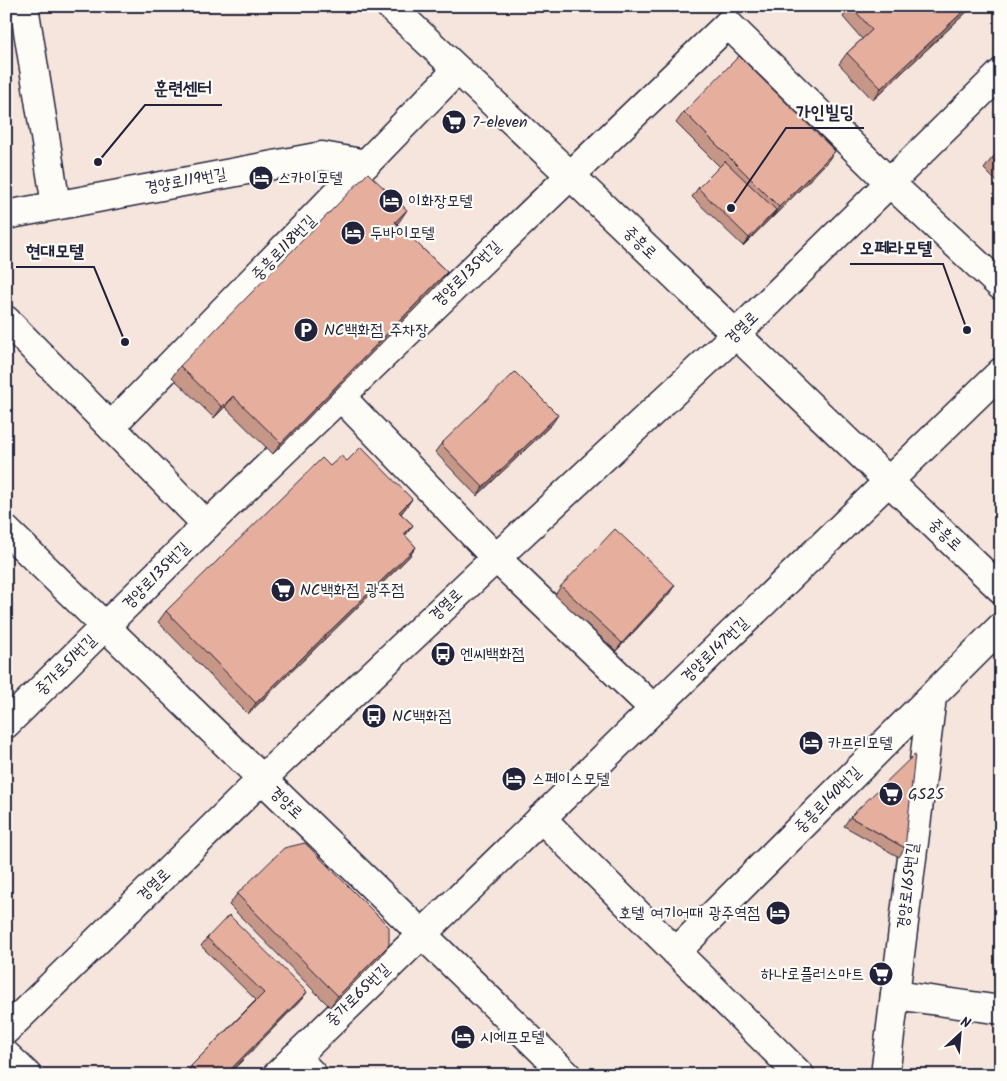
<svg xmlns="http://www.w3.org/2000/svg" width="1007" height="1081" font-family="Kalam,'Poor Story',sans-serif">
	<rect width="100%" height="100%" fill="#f6e5dc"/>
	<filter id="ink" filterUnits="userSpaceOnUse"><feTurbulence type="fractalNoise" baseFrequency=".02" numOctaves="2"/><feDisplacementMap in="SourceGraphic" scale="10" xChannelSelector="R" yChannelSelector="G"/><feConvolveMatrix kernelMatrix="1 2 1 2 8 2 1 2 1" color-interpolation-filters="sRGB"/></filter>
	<g filter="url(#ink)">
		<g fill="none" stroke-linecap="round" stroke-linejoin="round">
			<defs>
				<g id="minor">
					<polyline points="24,6 56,205"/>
					<polyline points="390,6 570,175 1001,589"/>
					<polyline points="728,24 890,183 1001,286"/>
					<polyline points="6,215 322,156 366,164"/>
					<polyline points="6,320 207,525"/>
					<polyline points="340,396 496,558 654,709"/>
					<polyline points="111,426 457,70"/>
					<polyline points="6,530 567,1075"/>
					<polyline points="6,724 207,525 728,24"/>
					<polyline points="541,818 800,1075"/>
					<polyline points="676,952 1001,627"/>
					<polyline points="895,995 1001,1010"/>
					<polyline points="6,1030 262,779 496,558 735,335 1001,73"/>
					<polyline points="6,1055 27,1075"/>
					<polyline points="295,1057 313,1075"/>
					<polyline points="277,1075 1001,372"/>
					<polyline points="885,1075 932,697"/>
				</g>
			</defs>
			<!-- minor casing -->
			<use href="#minor" stroke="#22223b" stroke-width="31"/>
			<!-- minor -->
			<use href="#minor" stroke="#fdfcf7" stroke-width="28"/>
		</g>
		<!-- wall -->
		<g fill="#c69687" stroke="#22223b">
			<polygon points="850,6 973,6 873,100 839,64 847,53 862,39 843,17"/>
			<polygon points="684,112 827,162 772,218 771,217 743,246 692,197 698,188 720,167 676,123"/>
			<polygon points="1001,150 1001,186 984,169 992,158"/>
			<polygon points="1001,188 1001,196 998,194"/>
			<polygon points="399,222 397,224 447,272 439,284 273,454 225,407 214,418 172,377 180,366"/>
			<polygon points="552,424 477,496 435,452 441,444"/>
			<polygon points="347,461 412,499 401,514 413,525 405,536 416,547 408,558 248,714 158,622 166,611 330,466"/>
			<polygon points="561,586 669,594 616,651 555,595"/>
			<polygon points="850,817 905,848 899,857 844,826"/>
			<polygon points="237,894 381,956 330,1007 229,905"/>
			<polygon points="207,938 307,992 301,1000 228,1075 185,1075 191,1066 256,1000 201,946"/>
		</g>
		<!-- shaded-wall -->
		<g fill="#a17a6e" stroke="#22223b">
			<polygon points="969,6 973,6 873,100 881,88"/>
			<polygon points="835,151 827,162 772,218 779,207"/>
			<polygon points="407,210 399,222 388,233 395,222"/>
			<polygon points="776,210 770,219 743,246 749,238"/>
			<polygon points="447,272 439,284 273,454 281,443"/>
			<polygon points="233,396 225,407 214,418 222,407"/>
			<polygon points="558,415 552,424 477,496 483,487"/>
			<polygon points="412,499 404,510 392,523 399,512"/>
			<polygon points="413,525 405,536 404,534"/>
			<polygon points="416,547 408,558 248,714 256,703"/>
			<polygon points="675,585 669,594 616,651 622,643"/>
			<polygon points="389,945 381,956 330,1007 338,996"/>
			<polygon points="307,992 301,1000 228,1075 225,1075"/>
		</g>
		<!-- building -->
		<g fill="#e6ae9d" stroke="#22223b">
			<polygon points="851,6 969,6 881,88 847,53 872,30"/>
			<polygon points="739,56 835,151 779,207 684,112"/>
			<polygon points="1001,150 1001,167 992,158"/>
			<polygon points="725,161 776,210 749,238 698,188"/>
			<polygon points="368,173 407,210 395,222 447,272 281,443 233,396 222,407 180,366"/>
			<polygon points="515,372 558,415 483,487 441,444"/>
			<polygon points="361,447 412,499 399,512 413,525 404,534 416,547 256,703 166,611 322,458 330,466 341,456 347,461"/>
			<polygon points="615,529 675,585 622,643 561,586"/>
			<polygon points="915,754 905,848 850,817"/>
			<polygon points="305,843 389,927 389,945 338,996 237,894 284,848"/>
			<polygon points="229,915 307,992 225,1075 200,1075 191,1066 264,993 207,938"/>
		</g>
	</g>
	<!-- icons -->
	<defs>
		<symbol id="supermarket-disc" viewBox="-11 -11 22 22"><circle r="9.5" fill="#22223b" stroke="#fdfcf7"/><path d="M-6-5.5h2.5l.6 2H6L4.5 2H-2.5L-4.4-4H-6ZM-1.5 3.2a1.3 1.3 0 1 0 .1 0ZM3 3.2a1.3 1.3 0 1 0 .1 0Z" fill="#fff"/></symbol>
		<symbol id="hotel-disc" viewBox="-11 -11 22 22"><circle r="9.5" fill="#22223b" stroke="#fdfcf7"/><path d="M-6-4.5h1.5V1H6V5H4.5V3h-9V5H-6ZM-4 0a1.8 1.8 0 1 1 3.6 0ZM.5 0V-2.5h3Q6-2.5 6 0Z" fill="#fff"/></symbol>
		<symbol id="parking-disc" viewBox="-11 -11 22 22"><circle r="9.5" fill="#22223b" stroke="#fdfcf7"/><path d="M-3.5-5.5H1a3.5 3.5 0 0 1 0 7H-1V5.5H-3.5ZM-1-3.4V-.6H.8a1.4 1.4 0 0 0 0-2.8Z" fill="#fff"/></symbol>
		<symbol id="bus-disc" viewBox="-11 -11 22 22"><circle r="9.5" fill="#22223b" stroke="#fdfcf7"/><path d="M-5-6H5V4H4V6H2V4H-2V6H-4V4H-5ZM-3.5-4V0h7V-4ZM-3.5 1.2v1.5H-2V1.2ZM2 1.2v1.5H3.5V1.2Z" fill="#fff"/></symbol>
	</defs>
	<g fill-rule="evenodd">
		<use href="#supermarket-disc" x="440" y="108" width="28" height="28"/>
		<use href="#hotel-disc" x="247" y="164" width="28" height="28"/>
		<use href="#hotel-disc" x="377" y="187" width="28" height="28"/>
		<use href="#hotel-disc" x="339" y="219" width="28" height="28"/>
		<use href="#parking-disc" x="292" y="316" width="28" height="28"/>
		<use href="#supermarket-disc" x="269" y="576" width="28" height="28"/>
		<use href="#bus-disc" x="429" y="640" width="28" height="28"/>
		<use href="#bus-disc" x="360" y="702" width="28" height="28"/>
		<use href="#hotel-disc" x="797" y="729" width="28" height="28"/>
		<use href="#hotel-disc" x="500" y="765" width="28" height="28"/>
		<use href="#supermarket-disc" x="877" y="780" width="28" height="28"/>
		<use href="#hotel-disc" x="764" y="899" width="28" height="28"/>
		<use href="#supermarket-disc" x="867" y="960" width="28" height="28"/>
		<use href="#hotel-disc" x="449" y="1023" width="28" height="28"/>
	</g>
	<g text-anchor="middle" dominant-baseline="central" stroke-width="4.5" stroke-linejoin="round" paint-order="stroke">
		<!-- poi labels -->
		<g font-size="16" fill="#22223b" stroke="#fdfcf7" text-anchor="start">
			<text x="472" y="122">7-eleven</text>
			<text x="278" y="178">스카이모텔</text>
			<text x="408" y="201">이화장모텔</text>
			<text x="370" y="233">두바이모텔</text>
			<text x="324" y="330">NC백화점 주차장</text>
			<text x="300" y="590">NC백화점 광주점</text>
			<text x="460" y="654">엔씨백화점</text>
			<text x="392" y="716">NC백화점</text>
			<text x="828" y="743">카프리모텔</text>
			<text x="532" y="779">스페이스모텔</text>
			<text x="908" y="794">GS25</text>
			<text x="760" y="913" text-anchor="end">호텔 여기어때 광주역점</text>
			<text x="864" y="974" text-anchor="end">하나로플러스마트</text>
			<text x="480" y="1037">시에프모텔</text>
		</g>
		<!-- street labels -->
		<g font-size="16" fill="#22223b" stroke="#fdfcf7">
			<text transform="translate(186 181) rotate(-10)">경양로119번길</text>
			<text transform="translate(640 243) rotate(44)">중흥로</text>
			<text transform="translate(284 248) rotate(-46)">중흥로118번길</text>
			<text transform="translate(467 274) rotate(-44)">경양로135번길</text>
			<text transform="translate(742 328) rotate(-44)">경열로</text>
			<text transform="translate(945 535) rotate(44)">중흥로</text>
			<text transform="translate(156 576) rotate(-45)">경양로135번길</text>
			<text transform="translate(446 605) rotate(-43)">경열로</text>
			<text transform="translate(715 650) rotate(-44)">경양로147번길</text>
			<text transform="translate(66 665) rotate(-45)">중가로51번길</text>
			<text transform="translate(828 800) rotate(-45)">중흥로140번길</text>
			<text transform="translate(286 803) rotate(44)">경양로</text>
			<text transform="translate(154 885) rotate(-44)">경열로</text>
			<text transform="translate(908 886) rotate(-83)">경양로165번길</text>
			<text transform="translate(358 995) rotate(-44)">중가로65번길</text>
		</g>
	</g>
	<!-- callouts -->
	<path fill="none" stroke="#22223b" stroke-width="2" d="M98 162L145 105H222M731 208L786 128H864M967 330L943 264H850M125 342L94 267H16"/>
	<g fill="#22223b" stroke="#fdfcf7" stroke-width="2">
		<circle cx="98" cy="162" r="5"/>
		<circle cx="731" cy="208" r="5"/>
		<circle cx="967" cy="330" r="5"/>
		<circle cx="125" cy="342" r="5"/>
	</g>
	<g font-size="18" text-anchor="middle" font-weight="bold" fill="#22223b" stroke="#fdfcf7" stroke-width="4.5" stroke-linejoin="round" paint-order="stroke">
		<text x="183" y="94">훈련센터</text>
		<text x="825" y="118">가인빌딩</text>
		<text x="896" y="254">오페라모텔</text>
		<text x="55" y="257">현대모텔</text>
	</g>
	<!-- margin -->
	<rect width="1007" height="1081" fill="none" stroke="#fdfcf7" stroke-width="25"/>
	<rect x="12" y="12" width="982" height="1056" fill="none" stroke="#22223b" stroke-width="2" filter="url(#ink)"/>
	<!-- north arrow -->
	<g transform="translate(960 1034) rotate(26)" stroke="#fdfcf7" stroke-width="4" paint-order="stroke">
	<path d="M0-4L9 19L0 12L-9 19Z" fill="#22223b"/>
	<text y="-8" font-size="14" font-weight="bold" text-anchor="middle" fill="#22223b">N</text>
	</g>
</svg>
